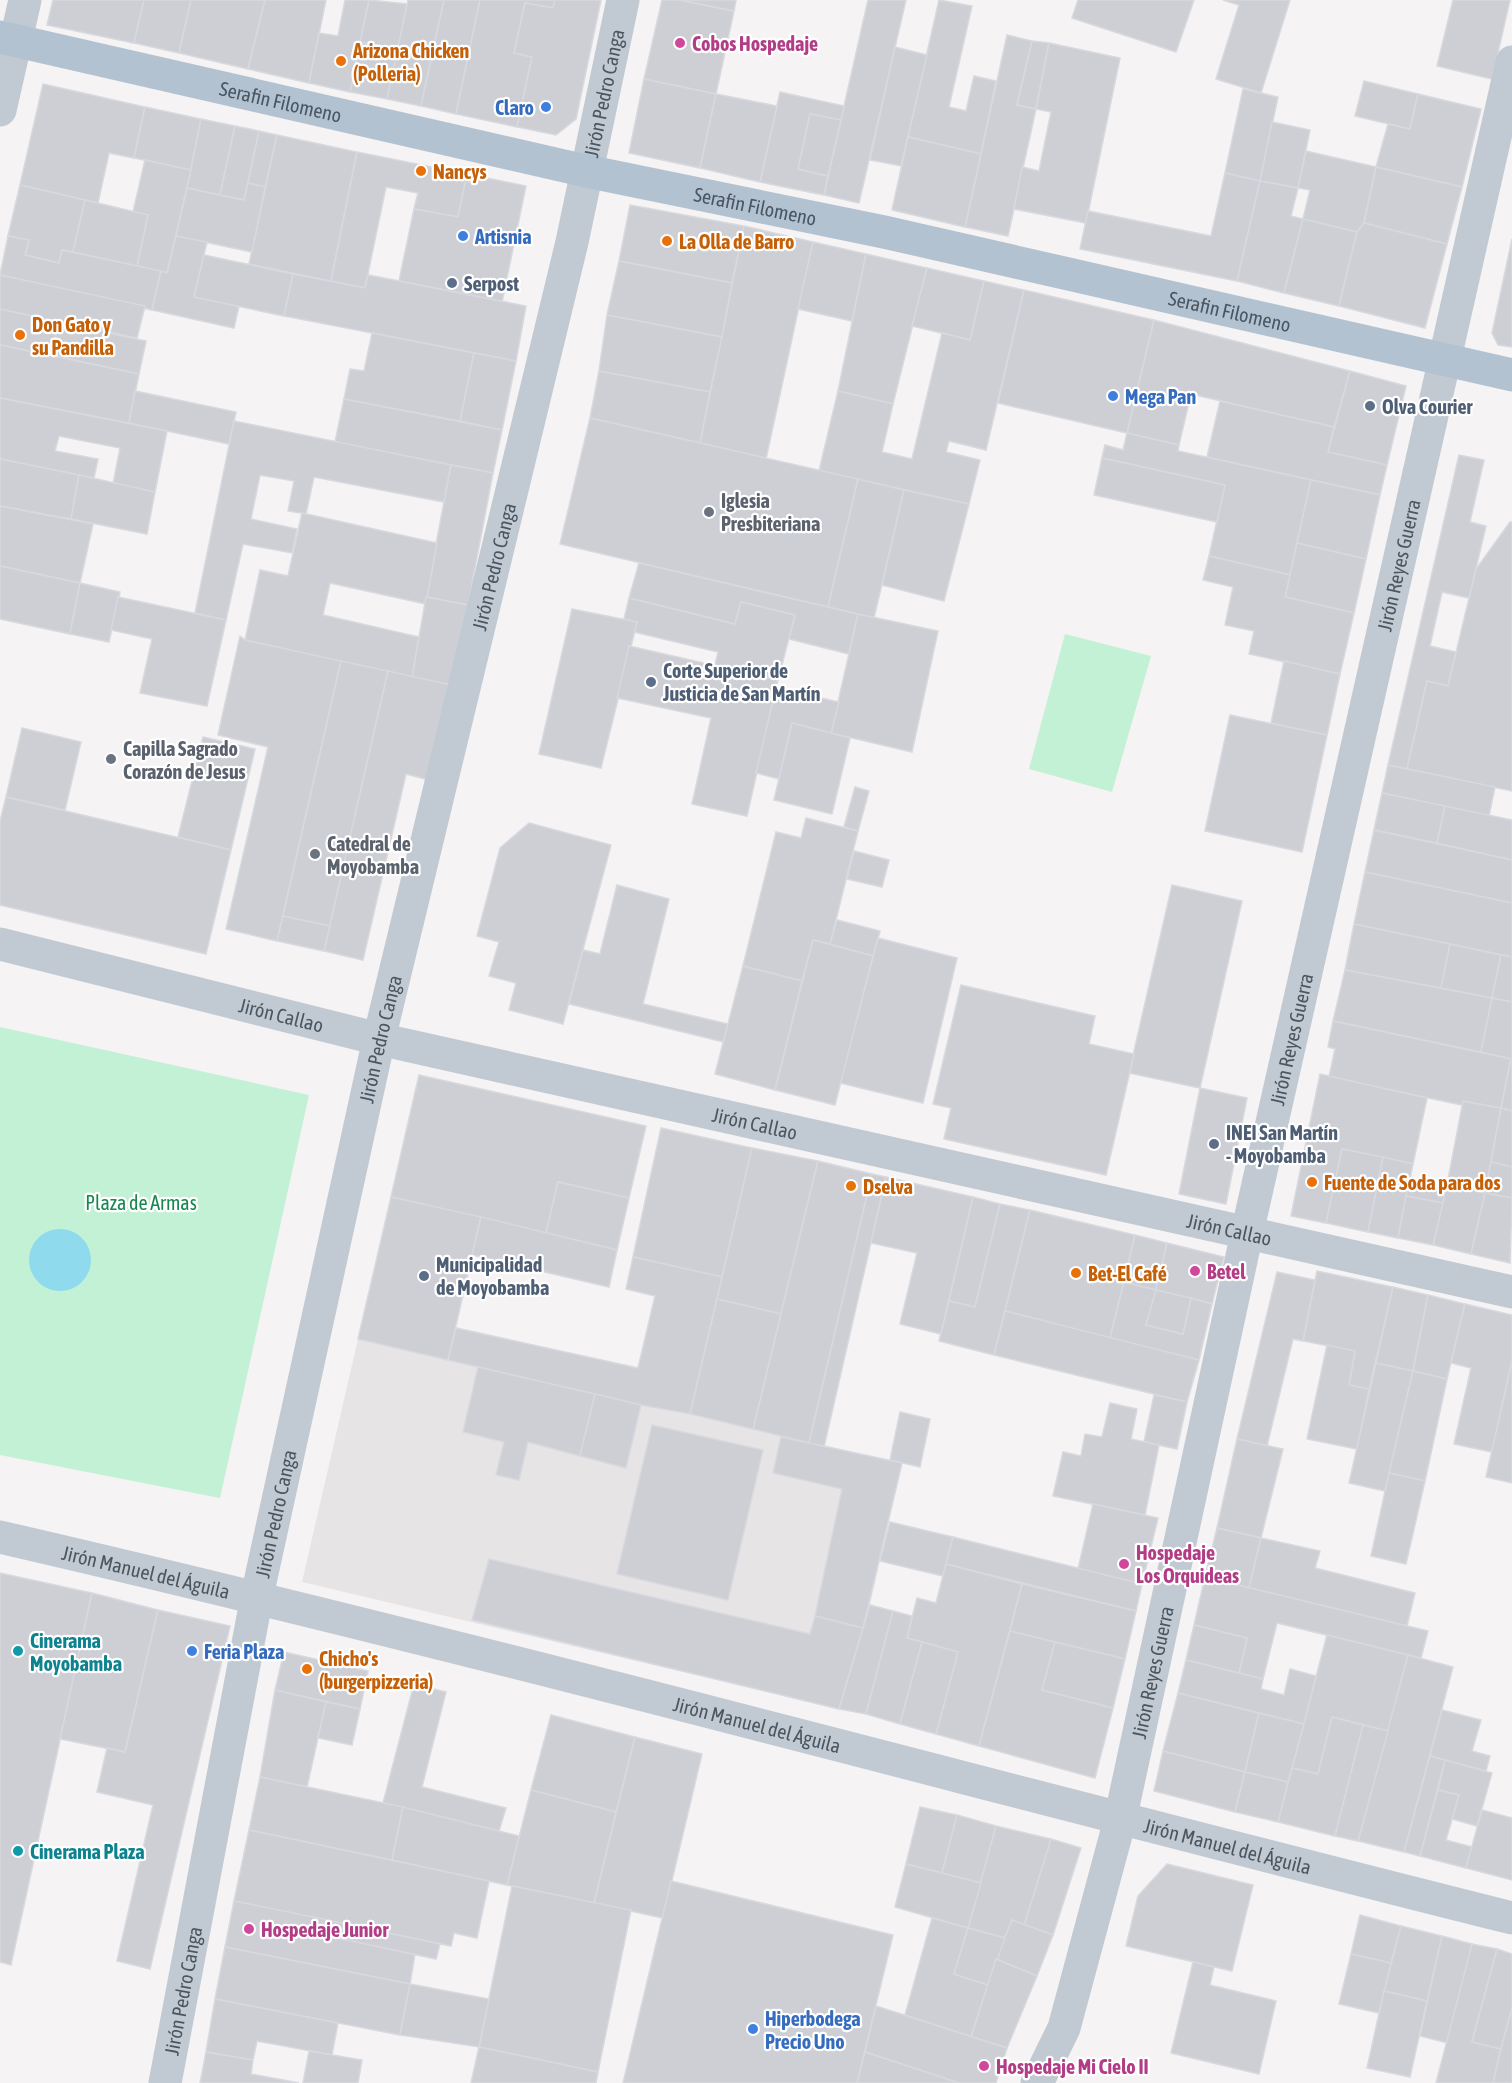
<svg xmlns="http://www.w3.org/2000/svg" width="1512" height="2083" font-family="'Asap Condensed',sans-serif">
	<rect width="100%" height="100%" fill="#f5f3f3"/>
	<!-- education -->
	<polygon fill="#e6e4e5" points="358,1339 902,1463 870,1605 839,1709 302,1582"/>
	<!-- green -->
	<g fill="#c3f1d5">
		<polygon points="1065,634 1151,656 1112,792 1029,769"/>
		<polygon points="0,1027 309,1095 220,1498 0,1455"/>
	</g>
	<!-- water -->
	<circle fill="#90daee" cx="60" cy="1260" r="31"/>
	<!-- building -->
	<g fill="#cdcfd5" stroke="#d7d9de" stroke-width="1.5">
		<polygon points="53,0 144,0 134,43 47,25"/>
		<polygon points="144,0 191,0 179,53 134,43"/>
		<polygon points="191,0 265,0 248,69 179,53"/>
		<polygon points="265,0 326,0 309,83 248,69"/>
		<polygon points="345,0 369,0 350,92 309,83 319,33 338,36"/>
		<polygon points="369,0 407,4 398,49 360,42"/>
		<polygon points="408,0 444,0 421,106 387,99"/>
		<polygon points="444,0 480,0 456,114 421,106"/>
		<polygon points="480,0 555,0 553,8 525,3 514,53 532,57 517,127 456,114"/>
		<polygon points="555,0 601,0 576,119 556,135 517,127 532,57 514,53 525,3 553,8"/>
		<polygon points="662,0 680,0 734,11 716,94 644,79"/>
		<polygon points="680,0 736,0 734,11"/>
		<polygon points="868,0 906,0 859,203 824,195"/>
		<polygon points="939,0 972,6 949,107 966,111 974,76 996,81 981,154 908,137"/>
		<polygon points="1078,0 1194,0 1176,52 1072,18"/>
		<polygon points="1223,0 1290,0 1261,93 1216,79 1239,5"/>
		<polygon points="1453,0 1510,0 1492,79 1437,66"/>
		<polygon points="1007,35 1032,41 1017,105 1036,109 1008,236 965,227"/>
		<polygon points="1032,41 1049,43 1036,109 1017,105"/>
		<polygon points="360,42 398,49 391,79 355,71"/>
		<polygon points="1049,43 1120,58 1086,223 1014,209 1022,167 1039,171 1051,112 1036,109"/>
		<polygon points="895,47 927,55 901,166 870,160"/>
		<polygon points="355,71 391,79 387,99 350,92"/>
		<polygon points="644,79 716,94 700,168 629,153"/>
		<polygon points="1364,81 1418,94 1410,129 1355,116"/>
		<polygon points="43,84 145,107 134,158 109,153 98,203 20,185"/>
		<polygon points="1243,89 1278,97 1260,181 1225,173"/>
		<polygon points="780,92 844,106 841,120 810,114 798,169 828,176 824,195 760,182"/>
		<polygon points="716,94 777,106 760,182 700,168"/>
		<polygon points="1418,94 1481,109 1462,187 1376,167 1388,124 1410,129"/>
		<polygon points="145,107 201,119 191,170 134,158"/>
		<polygon points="810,114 841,120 828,176 798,169"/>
		<polygon points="201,119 235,126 220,195 187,188"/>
		<polygon points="1272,122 1310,130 1298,188 1260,181"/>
		<polygon points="235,126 259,131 244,200 220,195"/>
		<polygon points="259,131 277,135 265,187 248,183"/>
		<polygon points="277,135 357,152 331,281 249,264"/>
		<polygon points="908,137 981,154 965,227 892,210"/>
		<polygon points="1306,151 1376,167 1364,223 1357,232 1303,219 1310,190 1298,188"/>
		<polygon points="357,152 467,174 458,217 414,209 418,193 386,187 365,288 331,281"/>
		<polygon points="145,160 191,170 167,273 137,266 148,215 133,212"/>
		<polygon points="1376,167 1462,187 1447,244 1364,223"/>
		<polygon points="1225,173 1260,181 1237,281 1080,249 1088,211 1211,236"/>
		<polygon points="467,174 526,186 502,302 399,281 414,209 458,217"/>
		<polygon points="1260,181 1298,188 1291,216 1303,219 1284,293 1237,281"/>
		<polygon points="248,183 265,187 252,252 176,236 187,188 244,200"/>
		<polygon points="20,185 85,200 73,252 62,250 59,263 25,255 29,240 8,236"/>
		<polygon points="85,200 148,215 137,266 73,252"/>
		<polygon points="630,205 744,226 732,283 619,261"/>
		<polygon points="1303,219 1357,232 1339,306 1284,293"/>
		<polygon points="1364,223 1447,244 1425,328 1339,306 1357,232"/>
		<polygon points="744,226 813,242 766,459 700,443"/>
		<polygon points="8,236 29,240 25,255 59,263 62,250 161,271 152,310 0,275"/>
		<polygon points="176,236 207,242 194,297 239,306 234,328 152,310 161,271 167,273"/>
		<polygon points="1512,239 1512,347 1498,345 1492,333"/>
		<polygon points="813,242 866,254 852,321 798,309"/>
		<polygon points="866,254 927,268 893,404 838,391"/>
		<polygon points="204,255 293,274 284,316 194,297"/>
		<polygon points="619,261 732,283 722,337 607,315"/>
		<polygon points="927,268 984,281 970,340 912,326"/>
		<polygon points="293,274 365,288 368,275 526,306 516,361 284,316"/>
		<polygon points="0,275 145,306 137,338 0,309"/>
		<polygon points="984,281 1024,290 986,450 949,441 946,452 980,460 969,504 819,471 838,391 893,404 882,452 912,459 942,333 970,340"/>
		<polygon points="1024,290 1154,320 1127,433 998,403"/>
		<polygon points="0,309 59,322 51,355 0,345"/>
		<polygon points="607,315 722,337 710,392 599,371"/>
		<polygon points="1154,320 1350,371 1334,427 1191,394 1179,445 1127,433"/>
		<polygon points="59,322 146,341 139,374 51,355"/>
		<polygon points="372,333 474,353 460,421 344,399 350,369 364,371"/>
		<polygon points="0,345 139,374 129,423 0,398"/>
		<polygon points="474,353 516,361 502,430 460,421"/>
		<polygon points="599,371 710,392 700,443 590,418"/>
		<polygon points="1350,371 1406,386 1387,465 1328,452"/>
		<polygon points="135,391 236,412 229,444 129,423"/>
		<polygon points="0,398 167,431 155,492 113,484 120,448 59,436 55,451 98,459 94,478 0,459"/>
		<polygon points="344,399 502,430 493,473 335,442"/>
		<polygon points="1220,401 1334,427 1328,452 1387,465 1380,495 1207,457"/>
		<polygon points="590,418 858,479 828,607 560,544"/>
		<polygon points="234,421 451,465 444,502 314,477 306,514 288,511 294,481 260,475 251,519 297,529 292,553 243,544 226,620 195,613"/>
		<polygon points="1127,433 1179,445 1178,451 1311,480 1290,575 1209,556 1225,485 1102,458 1105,445 1123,450"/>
		<polygon points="1459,455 1484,460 1470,522 1486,526 1469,598 1442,592 1430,646 1456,652 1448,686 1427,681 1407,769 1388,765"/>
		<polygon points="1102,458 1225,485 1217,522 1094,495"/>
		<polygon points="0,459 79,475 71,519 0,506"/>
		<polygon points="451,465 493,473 468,605 426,597"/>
		<polygon points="79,475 155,492 147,534 71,519"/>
		<polygon points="858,479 904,490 874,618 828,607"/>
		<polygon points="1311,480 1380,495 1366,559 1297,543"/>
		<polygon points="904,490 969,504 944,601 882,585"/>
		<polygon points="0,506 93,524 80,583 0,566"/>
		<polygon points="302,513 437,543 426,604 330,583 323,615 419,637 412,678 245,640 260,570 288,576"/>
		<polygon points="1510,522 1512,522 1512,791 1407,769 1427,681 1448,686 1476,569"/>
		<polygon points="1297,543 1366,559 1354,613 1285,597"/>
		<polygon points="1209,556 1290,575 1285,597 1354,613 1340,674 1249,654 1254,631 1225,625 1233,587 1203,580"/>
		<polygon points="639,563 858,614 849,654 789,639 795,615 741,602 735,624 629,598"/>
		<polygon points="0,566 80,583 70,634 0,619"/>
		<polygon points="80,583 120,592 109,642 70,634"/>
		<polygon points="118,597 226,620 207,706 140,693 152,639 111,630"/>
		<polygon points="426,597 468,605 451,685 412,678"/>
		<polygon points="629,598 735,624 741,602 795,615 778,680 715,665 718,652 634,632 637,622 624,619"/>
		<polygon points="572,609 637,622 601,768 539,754"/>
		<polygon points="858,614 938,631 912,752 831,733"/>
		<polygon points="240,636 245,640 341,661 277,941 226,929 268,747 218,735"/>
		<polygon points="629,646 778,680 747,816 692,804 711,718 617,698"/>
		<polygon points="341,661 388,671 330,926 283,916"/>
		<polygon points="1284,661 1340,674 1327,735 1271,723"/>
		<polygon points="388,671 451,685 429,780 406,774 363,960 324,951"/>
		<polygon points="776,688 839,702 831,733 792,723 779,779 756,773"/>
		<polygon points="1230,715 1327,735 1302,852 1205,831"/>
		<polygon points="792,723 850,738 832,814 774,800"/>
		<polygon points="22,728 81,742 65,810 6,797"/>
		<polygon points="203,737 255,749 231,850 178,837"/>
		<polygon points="1388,765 1495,787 1489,816 1382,793"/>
		<polygon points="855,787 869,791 858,831 844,827"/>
		<polygon points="1382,793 1445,806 1437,843 1374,830"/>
		<polygon points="6,797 231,850 206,954 0,905 0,821"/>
		<polygon points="1445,806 1512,820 1512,860 1437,843"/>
		<polygon points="806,818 858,831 830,944 813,940 802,981 743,966 776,832 801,838"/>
		<polygon points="529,823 611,845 563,1024 509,1010 516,983 489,976 499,942 477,936 500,848"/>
		<polygon points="1374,830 1512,860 1512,903 1365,872"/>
		<polygon points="854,851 889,860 882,887 847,879"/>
		<polygon points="1365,872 1512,903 1512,957 1354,924"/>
		<polygon points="617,885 669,899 643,1004 728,1024 724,1042 569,1004 583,950 600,954"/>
		<polygon points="1172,885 1242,901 1200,1088 1129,1073"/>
		<polygon points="283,916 330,926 324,951 277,941"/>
		<polygon points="837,920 880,931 873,956 830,944"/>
		<polygon points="1354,924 1450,944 1441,988 1345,970"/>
		<polygon points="878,938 957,958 923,1103 840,1083"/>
		<polygon points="813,940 873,956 835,1105 775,1090"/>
		<polygon points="1450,944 1501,955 1492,998 1441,988"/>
		<polygon points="1501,955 1512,957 1512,1002 1492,998"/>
		<polygon points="743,966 802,981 775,1090 715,1074"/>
		<polygon points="1345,970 1492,998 1481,1052 1333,1021"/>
		<polygon points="961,985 1095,1016 1089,1044 1134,1054 1106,1175 944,1139 951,1108 933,1104"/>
		<polygon points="1492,998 1512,1002 1512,1059 1481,1052"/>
		<polygon points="1333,1021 1511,1059 1501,1108 1463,1101 1462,1105 1329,1077 1335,1049 1328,1047"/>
		<polygon points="1511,1059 1512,1059 1512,1111 1501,1108"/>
		<polygon points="1320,1074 1427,1098 1413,1164 1342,1149 1326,1223 1291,1216"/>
		<polygon points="419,1075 646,1126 629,1198 558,1182 546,1233 391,1197"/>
		<polygon points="1200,1088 1247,1098 1226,1204 1179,1194"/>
		<polygon points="1463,1101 1501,1108 1485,1193 1447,1185"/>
		<polygon points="1501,1108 1512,1111 1512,1167 1491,1162"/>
		<polygon points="661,1128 752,1148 722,1277 633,1257"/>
		<polygon points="752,1148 818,1161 781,1314 717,1299"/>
		<polygon points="1342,1149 1383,1157 1368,1232 1326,1223"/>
		<polygon points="1383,1157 1413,1164 1398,1238 1368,1232"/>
		<polygon points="818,1161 872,1174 809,1443 753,1429"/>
		<polygon points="1491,1162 1512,1167 1512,1198 1485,1193"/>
		<polygon points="872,1174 886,1177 824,1447 809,1443"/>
		<polygon points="886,1177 973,1197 941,1334 900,1324 917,1253 871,1243"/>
		<polygon points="1410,1178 1447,1185 1443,1203 1406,1196"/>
		<polygon points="558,1182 629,1198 617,1250 546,1233"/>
		<polygon points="1447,1185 1485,1193 1471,1254 1433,1245"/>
		<polygon points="1485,1193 1512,1198 1510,1263 1471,1254"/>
		<polygon points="1406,1196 1443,1203 1433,1245 1398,1238"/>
		<polygon points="391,1197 481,1217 448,1360 358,1339"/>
		<polygon points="973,1197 1000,1204 975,1307 949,1301"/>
		<polygon points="1000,1204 1030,1210 994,1355 939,1341 949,1301 975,1307"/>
		<polygon points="1030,1210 1135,1235 1110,1338 1005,1311"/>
		<polygon points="481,1217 617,1250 609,1287 472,1255"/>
		<polygon points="1135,1235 1167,1243 1156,1290 1124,1282"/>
		<polygon points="1167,1243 1224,1257 1212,1304 1156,1290"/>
		<polygon points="633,1257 722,1277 690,1414 641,1405 448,1360 456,1328 638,1368 655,1296 626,1289"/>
		<polygon points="1317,1271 1393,1287 1369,1389 1349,1385 1355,1351 1303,1341"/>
		<polygon points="1277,1272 1315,1280 1303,1341 1293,1339 1267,1446 1237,1439"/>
		<polygon points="1124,1282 1156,1290 1146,1325 1183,1334 1191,1298 1212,1304 1199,1360 1110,1338"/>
		<polygon points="1393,1287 1428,1295 1413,1371 1376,1363"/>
		<polygon points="1156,1290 1191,1298 1183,1334 1146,1325"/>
		<polygon points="1428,1295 1465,1304 1447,1379 1413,1371"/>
		<polygon points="717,1299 781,1314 753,1429 690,1414"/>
		<polygon points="1465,1304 1512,1315 1512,1361 1492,1452 1454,1444 1471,1368 1451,1363"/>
		<polygon points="1005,1311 1199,1360 1187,1402 994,1355"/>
		<polygon points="1327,1345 1355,1351 1349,1385 1369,1389 1357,1449 1307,1439"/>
		<polygon points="1512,1361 1512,1483 1486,1477"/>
		<polygon points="1376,1363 1413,1371 1385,1491 1349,1483"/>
		<polygon points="478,1367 595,1394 580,1456 528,1442 519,1480 496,1475 504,1442 463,1432"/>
		<polygon points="1413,1371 1447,1379 1425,1481 1389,1473"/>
		<polygon points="595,1394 641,1405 626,1468 580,1456"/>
		<polygon points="1154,1395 1187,1402 1177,1449 1144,1442"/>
		<polygon points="1110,1403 1137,1409 1131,1439 1159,1445 1145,1515 1053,1496 1063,1452 1081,1456 1085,1434 1102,1437"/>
		<polygon points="900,1412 930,1419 920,1467 890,1460"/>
		<polygon points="652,1425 763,1450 728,1600 617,1574"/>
		<polygon points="781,1437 902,1463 863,1628 815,1616 842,1489 773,1473"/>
		<polygon points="1237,1439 1283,1449 1261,1538 1217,1528"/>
		<polygon points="1389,1473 1425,1481 1406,1564 1371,1556"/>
		<polygon points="1093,1504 1158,1518 1142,1584 1078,1569"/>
		<polygon points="890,1522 953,1537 943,1576 880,1561"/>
		<polygon points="1217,1528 1261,1538 1249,1588 1205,1577"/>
		<polygon points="953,1537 1142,1584 1136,1611 946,1564"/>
		<polygon points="1261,1538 1320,1551 1315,1568 1415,1593 1407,1626 1249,1588"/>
		<polygon points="489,1559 810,1634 815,1616 863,1628 839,1709 472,1620"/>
		<polygon points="946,1564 1022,1584 979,1746 936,1734 958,1652 907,1638 917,1598 936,1603"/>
		<polygon points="0,1573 92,1593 11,1965 0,1962"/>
		<polygon points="1205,1577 1428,1631 1421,1658 1277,1623 1263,1679 1239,1673 1247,1638 1194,1625"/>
		<polygon points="1022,1584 1136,1611 1125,1659 1010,1631"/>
		<polygon points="92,1593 158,1610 125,1752 60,1739"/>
		<polygon points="870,1605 893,1611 866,1714 839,1709"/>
		<polygon points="158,1610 230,1626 150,1969 117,1961 153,1805 97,1792 107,1748 125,1752"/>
		<polygon points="893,1611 912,1616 907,1638 922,1642 900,1724 866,1714"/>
		<polygon points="1194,1625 1247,1638 1239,1673 1186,1660"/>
		<polygon points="1010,1631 1055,1642 1042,1690 1113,1708 1095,1778 979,1746"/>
		<polygon points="1327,1635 1408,1655 1388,1731 1332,1717 1318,1774 1292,1768"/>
		<polygon points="922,1642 958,1652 936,1734 900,1724"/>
		<polygon points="1055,1642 1125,1659 1113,1708 1042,1690"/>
		<polygon points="284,1652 368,1671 360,1709 275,1690"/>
		<polygon points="1408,1655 1453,1667 1404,1852 1358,1841"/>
		<polygon points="1186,1660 1263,1679 1261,1689 1284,1695 1290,1669 1316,1676 1304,1724 1178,1693"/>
		<polygon points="414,1684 446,1692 422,1787 506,1808 499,1831 383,1803"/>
		<polygon points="275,1690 326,1702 307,1787 260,1777"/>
		<polygon points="1178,1693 1259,1713 1245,1772 1163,1751"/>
		<polygon points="326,1702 360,1709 352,1745 318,1738"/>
		<polygon points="1442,1710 1481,1720 1472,1751 1490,1756 1486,1771 1430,1756"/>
		<polygon points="1259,1713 1304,1724 1288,1782 1245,1772"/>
		<polygon points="551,1715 635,1737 616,1812 531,1790"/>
		<polygon points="1332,1717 1363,1725 1335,1836 1278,1822 1292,1768 1318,1774"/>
		<polygon points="1363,1725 1388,1731 1358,1841 1335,1836"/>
		<polygon points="635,1737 702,1754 663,1918 594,1903"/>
		<polygon points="1163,1751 1245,1772 1235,1812 1154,1791"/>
		<polygon points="1430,1756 1445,1760 1420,1856 1404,1852"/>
		<polygon points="1445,1760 1492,1773 1477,1826 1452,1819 1459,1795 1438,1790"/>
		<polygon points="1245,1772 1288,1782 1278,1822 1235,1812"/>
		<polygon points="260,1777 403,1807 392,1860 249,1830"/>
		<polygon points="531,1790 616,1812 594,1903 507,1885"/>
		<polygon points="1438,1790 1459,1795 1446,1840 1472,1847 1466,1868 1420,1856"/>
		<polygon points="403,1807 519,1836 507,1885 392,1860"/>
		<polygon points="920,1807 957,1815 942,1873 906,1864"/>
		<polygon points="1482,1810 1512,1818 1512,1880 1466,1868"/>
		<polygon points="957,1815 996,1826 981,1883 942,1873"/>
		<polygon points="996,1826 1051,1839 1024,1926 1012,1920 1005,1938 968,1928"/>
		<polygon points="249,1830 489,1881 477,1938 454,1933 451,1946 234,1901"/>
		<polygon points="1051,1839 1081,1848 1053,1935 1024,1926"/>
		<polygon points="906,1864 981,1883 968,1928 895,1907"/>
		<polygon points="1167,1864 1253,1885 1232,1971 1126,1946 1138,1896"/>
		<polygon points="671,1881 893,1935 857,2083 623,2083"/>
		<polygon points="512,1886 631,1910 598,2072 479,2047"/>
		<polygon points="234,1901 318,1918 314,1933 415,1954 410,1984 225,1947"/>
		<polygon points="1360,1915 1401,1926 1391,1963 1351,1954"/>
		<polygon points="318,1918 440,1944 436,1959 314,1933"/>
		<polygon points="932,1918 968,1928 954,1974 988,1985 971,2037 905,2015"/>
		<polygon points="1012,1920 1053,1935 1037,1976 996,1959"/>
		<polygon points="1401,1926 1442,1936 1427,2001 1384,1991"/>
		<polygon points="968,1928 1005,1938 988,1985 954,1974"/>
		<polygon points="1442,1936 1472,1944 1448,2043 1420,2036"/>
		<polygon points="1472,1944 1497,1949 1472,2042 1501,2049 1493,2083 1436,2083"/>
		<polygon points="225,1947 410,1984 400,2035 215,1999"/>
		<polygon points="1497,1949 1512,1954 1512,2008 1501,2049 1472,2042"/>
		<polygon points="1351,1954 1391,1963 1379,2013 1339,2004"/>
		<polygon points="996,1959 1037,1976 1007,2048 971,2037"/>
		<polygon points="1193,1962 1214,1967 1210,1985 1276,2001 1259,2074 1171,2053"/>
		<polygon points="410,1984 489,1999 479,2047 400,2035"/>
		<polygon points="1384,1991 1427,2001 1410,2077 1367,2068"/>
		<polygon points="215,1999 338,2023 332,2055 257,2041 253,2060 206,2052"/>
		<polygon points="876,2006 1007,2048 996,2083 959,2083 865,2052"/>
		<polygon points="1512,2008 1512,2083 1493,2083 1501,2049"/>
		<polygon points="479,2047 598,2072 596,2083 471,2083"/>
		<polygon points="309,2051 362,2060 358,2083 303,2083"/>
		<polygon points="206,2052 253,2060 251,2074 299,2083 200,2083"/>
		<polygon points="865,2052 959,2083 857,2083"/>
	</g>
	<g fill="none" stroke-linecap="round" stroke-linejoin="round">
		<!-- minor -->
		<g stroke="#c1cad2" stroke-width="33">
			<polyline points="0,110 25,0"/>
			<path id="s1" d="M 0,944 L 379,1039 L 1512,1292"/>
			<path id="s2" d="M 0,1537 C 506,1654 1008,1792 1512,1918"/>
			<path id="s3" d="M 165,2083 L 257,1596 L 379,1039 L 572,242 L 623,0"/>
			<path id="s4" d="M 1037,2083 L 1064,2028 L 1120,1820 L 1247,1233 L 1512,62"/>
		</g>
		<!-- major -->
		<path stroke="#b3c2d1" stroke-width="33" id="s5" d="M 0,37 L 586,171 L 884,232 L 1512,375"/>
	</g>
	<!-- markers -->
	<g fill="#d1479c" stroke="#fff" stroke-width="2">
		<circle cx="680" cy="43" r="6"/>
		<circle cx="1195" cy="1271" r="6"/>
		<circle cx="1124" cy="1564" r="6"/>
		<circle cx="249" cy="1929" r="6"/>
		<circle cx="984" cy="2066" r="6"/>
	</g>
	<g fill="#e8710a" stroke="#fff" stroke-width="2">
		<circle cx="341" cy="61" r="6"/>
		<circle cx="421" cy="171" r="6"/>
		<circle cx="667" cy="241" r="6"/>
		<circle cx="20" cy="335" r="6"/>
		<circle cx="1312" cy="1182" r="6"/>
		<circle cx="851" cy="1186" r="6"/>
		<circle cx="1076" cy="1273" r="6"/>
		<circle cx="307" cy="1669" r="6"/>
	</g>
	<g fill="#3f7fe0" stroke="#fff" stroke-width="2">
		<circle cx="546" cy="107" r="6"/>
		<circle cx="463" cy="236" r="6"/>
		<circle cx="1113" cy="396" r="6"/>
		<circle cx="192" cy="1651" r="6"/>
		<circle cx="753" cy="2029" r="6"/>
	</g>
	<g fill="#5c6f8a" stroke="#fff" stroke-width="2">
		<circle cx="452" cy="283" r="6"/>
		<circle cx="1370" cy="406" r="6"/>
		<circle cx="651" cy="682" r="6"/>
		<circle cx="1214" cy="1144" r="6"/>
		<circle cx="424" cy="1276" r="6"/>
	</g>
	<g fill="#6b7280" stroke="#fff" stroke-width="2">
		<circle cx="709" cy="512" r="6"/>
		<circle cx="111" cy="759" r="6"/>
		<circle cx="315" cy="854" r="6"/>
	</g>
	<g fill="#0f9aa8" stroke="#fff" stroke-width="2">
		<circle cx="18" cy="1651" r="6"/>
		<circle cx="18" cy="1851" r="6"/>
	</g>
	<g text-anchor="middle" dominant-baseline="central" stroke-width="4.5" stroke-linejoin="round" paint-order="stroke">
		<!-- hotel labels -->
		<g font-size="20" font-weight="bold" fill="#b23c85" stroke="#fff" text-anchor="start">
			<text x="692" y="43">Cobos Hospedaje</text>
			<text x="1207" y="1271">Betel</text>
			<text x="1136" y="1552">Hospedaje<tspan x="1136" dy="23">Los Orquideas</tspan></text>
			<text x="261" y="1929">Hospedaje Junior</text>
			<text x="996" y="2066">Hospedaje Mi Cielo II</text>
		</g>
		<!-- food labels -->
		<g font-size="20" font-weight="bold" fill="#c56008" stroke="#fff" text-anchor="start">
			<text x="353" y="50">Arizona Chicken<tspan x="353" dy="23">(Polleria)</tspan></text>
			<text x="433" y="171">Nancys</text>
			<text x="679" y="241">La Olla de Barro</text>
			<text x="32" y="324">Don Gato y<tspan x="32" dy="23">su Pandilla</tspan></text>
			<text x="1324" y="1182">Fuente de Soda para dos</text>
			<text x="863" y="1186">Dselva</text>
			<text x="1088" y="1273">Bet-El Café</text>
			<text x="319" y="1658">Chicho's<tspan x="319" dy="23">(burgerpizzeria)</tspan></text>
		</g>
		<!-- street labels -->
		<g font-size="20" fill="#4a5661" stroke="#fff">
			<text stroke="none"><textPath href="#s3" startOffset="2038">Jirón Pedro Canga</textPath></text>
			<text stroke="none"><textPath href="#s5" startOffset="288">Serafin Filomeno</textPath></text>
			<text stroke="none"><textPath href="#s5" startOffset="774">Serafin Filomeno</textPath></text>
			<text stroke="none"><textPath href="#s5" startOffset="1260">Serafin Filomeno</textPath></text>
			<text stroke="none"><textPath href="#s3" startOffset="1552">Jirón Pedro Canga</textPath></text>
			<text stroke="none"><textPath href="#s4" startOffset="1562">Jirón Reyes Guerra</textPath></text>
			<text stroke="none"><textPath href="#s1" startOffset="290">Jirón Callao</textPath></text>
			<text stroke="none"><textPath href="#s3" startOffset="1066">Jirón Pedro Canga</textPath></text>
			<text stroke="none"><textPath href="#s4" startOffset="1076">Jirón Reyes Guerra</textPath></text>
			<text stroke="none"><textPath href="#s1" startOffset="776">Jirón Callao</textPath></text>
			<text stroke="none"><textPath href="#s1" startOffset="1262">Jirón Callao</textPath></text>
			<text stroke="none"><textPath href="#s3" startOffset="580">Jirón Pedro Canga</textPath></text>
			<text stroke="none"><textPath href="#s2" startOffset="150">Jirón Manuel del Águila</textPath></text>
			<text stroke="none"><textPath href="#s4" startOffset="428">Jirón Reyes Guerra</textPath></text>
			<text stroke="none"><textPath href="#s2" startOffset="780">Jirón Manuel del Águila</textPath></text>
			<text stroke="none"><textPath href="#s2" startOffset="1266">Jirón Manuel del Águila</textPath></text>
			<text stroke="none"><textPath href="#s3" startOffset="94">Jirón Pedro Canga</textPath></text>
		</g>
		<!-- shop labels -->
		<g font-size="20" font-weight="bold" fill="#366cbe" stroke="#fff" text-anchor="start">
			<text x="534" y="107" text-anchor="end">Claro</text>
			<text x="475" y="236">Artisnia</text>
			<text x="1125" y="396">Mega Pan</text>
			<text x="204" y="1651">Feria Plaza</text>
			<text x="765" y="2018">Hiperbodega<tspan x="765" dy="23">Precio Uno</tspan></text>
		</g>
		<!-- service labels -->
		<g font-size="20" font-weight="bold" fill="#4e5e75" stroke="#fff" text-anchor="start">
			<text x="464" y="283">Serpost</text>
			<text x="1382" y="406">Olva Courier</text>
			<text x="663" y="670">Corte Superior de<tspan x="663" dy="23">Justicia de San Martín</tspan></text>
			<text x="1226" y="1132">INEI San Martín<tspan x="1226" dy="23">- Moyobamba</tspan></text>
			<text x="436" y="1264">Municipalidad<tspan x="436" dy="23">de Moyobamba</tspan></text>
		</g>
		<!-- worship labels -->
		<g font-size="20" font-weight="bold" fill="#5b616d" stroke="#fff" text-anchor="start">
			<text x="721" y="500">Iglesia<tspan x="721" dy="23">Presbiteriana</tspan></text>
			<text x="123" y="748">Capilla Sagrado<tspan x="123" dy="23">Corazón de Jesus</tspan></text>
			<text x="327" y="843">Catedral de<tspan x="327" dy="23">Moyobamba</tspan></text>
		</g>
		<!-- park labels -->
		<g font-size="20" fill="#17864f" stroke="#fff">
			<text x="141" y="1202">Plaza de Armas</text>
		</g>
		<!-- culture labels -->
		<g font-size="20" font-weight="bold" fill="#0d838f" stroke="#fff" text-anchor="start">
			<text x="30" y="1640">Cinerama<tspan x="30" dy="23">Moyobamba</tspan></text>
			<text x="30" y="1851">Cinerama Plaza</text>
		</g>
	</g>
</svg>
